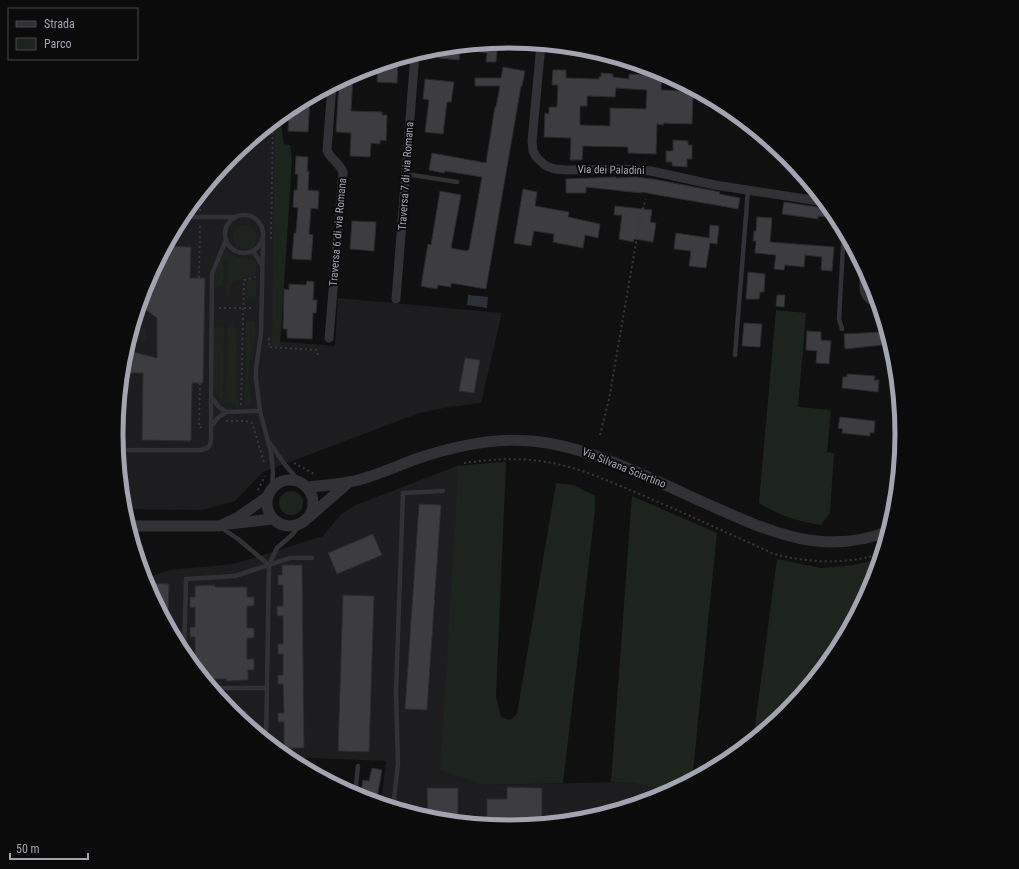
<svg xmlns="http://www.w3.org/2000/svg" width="1019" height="869" font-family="'Roboto Condensed',sans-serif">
	<rect width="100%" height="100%" fill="#101011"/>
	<!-- built -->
	<g fill="#1d1c1e">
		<polygon points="279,117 273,341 335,346 338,298 502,313 481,403 449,407 419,413 263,472 235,501 201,510 123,509 116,434 124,358 146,284 182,216 231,156"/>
		<polygon points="457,466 485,785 623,782 676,790 660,798 586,820 509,828 433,820 381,805 386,761 288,757 287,759 231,713 182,653 146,585 144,579 170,570 234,564 323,536 340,515 356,505"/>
	</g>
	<!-- green -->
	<g fill="#1d241e">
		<polygon points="282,114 282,132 284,144 290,145 292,161 280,346 272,346 275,121"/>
		<circle cx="245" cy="237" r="12"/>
		<polygon points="226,252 236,257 252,259 256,263 256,272 254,275 230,283 230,296 226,296 227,261 224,261 223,285 215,288 215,274 224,253"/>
		<polygon points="253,279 256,282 256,298 247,298 247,281"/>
		<path d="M 776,310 L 806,313 L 798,407 L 831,410 L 827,452 L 834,453 L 830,513 L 821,525 C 797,521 780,516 759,503 Z"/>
		<polygon points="232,321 234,321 234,329 237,329 236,399 239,400 239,406 220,400 215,392 214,385 214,327 224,327 223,399 226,399 227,327 231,327"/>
		<polygon points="246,322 255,322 255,341 249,364 248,376 251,402 249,405 245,405"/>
		<polygon points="133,328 146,328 146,342 128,341"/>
		<polygon points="506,462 496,697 501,717 510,720 517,714 556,483 574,485 595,496 595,510 563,783 485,785 440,770 458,476 457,466 489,463"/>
		<circle cx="291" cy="503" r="12"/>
		<polygon points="632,496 717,533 692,781 676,790 623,782 611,782"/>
		<polygon points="881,558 873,585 837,653 788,713 753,741 777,559 821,568 855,565"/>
	</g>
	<!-- water -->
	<polygon fill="#2a3139" points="468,295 488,297 487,308 467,305"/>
	<!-- building -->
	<g fill="#3d3d41" stroke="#2b2a2d" fill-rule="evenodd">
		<polygon points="498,42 496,62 486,62 487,53 480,52 480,44"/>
		<polygon points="450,47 460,48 459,60 438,58 439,48"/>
		<polygon points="392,61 398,61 397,83 377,82 378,65"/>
		<polygon points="503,67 525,71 522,86 521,86 486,289 451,283 451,287 438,285 437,289 421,286 428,244 431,245 440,191 461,195 451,248 467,251 467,250 469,250 482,177 445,171 444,173 429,170 432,153 486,163 495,107 496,107 500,86 475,86 475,78 501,78"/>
		<path d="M 553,70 L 566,70 L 566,78 L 599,79 L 599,77 L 601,77 L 601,73 L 613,74 L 613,77 L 629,79 L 629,74 L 662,76 L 661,90 L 688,91 L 688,95 L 693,96 L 692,124 L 664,123 L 663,125 L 657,124 L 656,154 L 628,153 L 628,147 L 583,146 L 582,160 L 570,160 L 571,138 L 544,137 L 545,113 L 549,114 L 549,107 L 557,107 L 558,85 L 552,85 ZM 616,88 L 647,90 L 646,109 L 610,108 L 610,126 L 580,125 L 580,106 L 587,106 L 587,96 L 615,97 Z"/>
		<polygon points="353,74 351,111 382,112 382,115 387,115 386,141 380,140 380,144 371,143 370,157 350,156 351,133 336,132 339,82"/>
		<polygon points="425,79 454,82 451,102 447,102 443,134 425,132 429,100 423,99"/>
		<polygon points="310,97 308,132 288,131 289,115 283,114 291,107"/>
		<polygon points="673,140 688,141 688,145 692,145 692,159 687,159 687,167 672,166 672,162 666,162 666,151 673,151"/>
		<polygon points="296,156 308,157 307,171 309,171 308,190 319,191 318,209 311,208 309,234 313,235 311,260 292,259 294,233 296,233 298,208 293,207 294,190 297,190 298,174 295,174"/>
		<polygon points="616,177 616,178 636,177 653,179 720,192 719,194 740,198 738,209 641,192 641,193 586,187 586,193 566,193 566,179"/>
		<polygon points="523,189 537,192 535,206 569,212 568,217 600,224 598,238 585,235 583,248 553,242 554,234 534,231 531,246 514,243"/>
		<polygon points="784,202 824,208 830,207 838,219 818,216 818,219 782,214"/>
		<polygon points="615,206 652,210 650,222 656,223 653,242 634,239 633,242 619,239 622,215 614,215"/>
		<polygon points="757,217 772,218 770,242 834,247 832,271 821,270 822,257 805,255 804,267 785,265 784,270 774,269 776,255 755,253 756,241 753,241 754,231 756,231"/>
		<polygon points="352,221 376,222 374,251 350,249"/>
		<polygon points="710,225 719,226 717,244 710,243 706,268 689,266 691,251 674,249 676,233 709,238"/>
		<polygon points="166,246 191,247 190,278 205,278 203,383 192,383 191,441 142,440 143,373 122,373 124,358 126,350 157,358 157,318 146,310 138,311 146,284"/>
		<polygon points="748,272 765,274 764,292 760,292 759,299 746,299"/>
		<polygon points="307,281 314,282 313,300 317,300 316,313 313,313 312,339 287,338 287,329 283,329 284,289 289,290 289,284 306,285"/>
		<polygon points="777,295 785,295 784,307 776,306"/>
		<polygon points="744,323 762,324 760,347 742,346"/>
		<polygon points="807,331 821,332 821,340 831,341 829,364 816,363 817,351 806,350"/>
		<polygon points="881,332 882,345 845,349 844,334"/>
		<polygon points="465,358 480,360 474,393 459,391"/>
		<polygon points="847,374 875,376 874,380 879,380 878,392 842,388 843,377 847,377"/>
		<polygon points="840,417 875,421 874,433 870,432 870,436 842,433 843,429 838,428"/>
		<polygon points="419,504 441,505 427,710 405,709"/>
		<polygon points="373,534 382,555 337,574 328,553"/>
		<polygon points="282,565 302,565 304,748 284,748 284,722 278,722 278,713 284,713 283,684 278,684 278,675 283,675 283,654 278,654 278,644 283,644 283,616 277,616 277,606 283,606 283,585 278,585 278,575 282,575"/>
		<polygon points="151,583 169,584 168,625 147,586 151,587"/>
		<polygon points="215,585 215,587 247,587 247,597 254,597 254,606 247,606 247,628 254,628 254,638 247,638 247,659 254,659 254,670 248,670 248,680 226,681 226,679 203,679 187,658 195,658 195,637 190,637 190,627 195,627 195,607 190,608 190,597 195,597 195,586"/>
		<polygon points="343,595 374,596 369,752 338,751"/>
		<polygon points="230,711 246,711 246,725 231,713"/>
		<polygon points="372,768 382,770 376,803 360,798 363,780 369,781"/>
		<polygon points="507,787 542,788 542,825 509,828 487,826 487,799 507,799"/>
		<polygon points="427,788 458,788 458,823 428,819"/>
	</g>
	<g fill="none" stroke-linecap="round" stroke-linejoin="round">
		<!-- path -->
		<g stroke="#37383d" stroke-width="2" stroke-dasharray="2 3" stroke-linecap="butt">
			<polyline points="200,211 200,203"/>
			<polyline points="271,239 273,122"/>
			<polyline points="199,278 200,223"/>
			<polyline points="219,308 254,308"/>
			<polyline points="269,338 269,347 317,350 318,357"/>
			<polyline points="200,383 199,427 204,428"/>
			<polyline points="241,405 244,280 256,277"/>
			<polyline points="226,421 246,421 252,423 264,462"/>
			<polyline points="600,435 609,399 641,214 646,199"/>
			<polyline points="294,463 316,475"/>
			<path d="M 464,463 C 492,459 523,457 552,463 C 580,468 608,481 635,492 C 682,512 728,533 774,554 C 809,563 847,565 883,553"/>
			<polyline points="258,490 265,476"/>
		</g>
		<!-- service -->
		<g stroke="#313136" stroke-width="4.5">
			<polyline points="406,174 457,182"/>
			<circle cx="244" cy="234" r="19"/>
			<polyline points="182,217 236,217"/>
			<polyline points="226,240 212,274 211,397 219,407 226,412 260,411"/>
			<polyline points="263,240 261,334 256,368 256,378 260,411 271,453 273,471 272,488"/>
			<polyline points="253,251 262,265"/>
			<path d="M 865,269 C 859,284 859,302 879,305"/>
			<polyline points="842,329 839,319 844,229"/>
			<polyline points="735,355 748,190"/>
			<polyline points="212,425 218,418 226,412"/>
			<polyline points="117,442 117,424"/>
			<polyline points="269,442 286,466 300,482"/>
			<path d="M 118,450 L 200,450 C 207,449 210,448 211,440 L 211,398"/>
			<polyline points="220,527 238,539 269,565 277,548 293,534 301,523"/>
			<polyline points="184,655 186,579 235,576 290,558 312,558"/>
			<polyline points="211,688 267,688"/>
			<polyline points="266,741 269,565"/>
			<polyline points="355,796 358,766"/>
			<polyline points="393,808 398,764 396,692 403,493 443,491"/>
		</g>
		<!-- minor -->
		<g stroke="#313136" stroke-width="9">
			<polyline points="541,44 532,141 533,151 537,158 546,166 555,169 566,170 622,169 651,171 715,185 825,202"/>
			<polyline points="396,299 415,54"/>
			<path d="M 329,338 L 343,172 C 338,161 330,159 327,150 L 332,85"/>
		</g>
		<!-- tertiary -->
		<g stroke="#313136" stroke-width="11">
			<circle cx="290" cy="503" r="23"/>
			<path d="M 306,487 C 320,486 335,485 349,482 C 371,478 394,467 416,459 C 457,445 504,435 548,443 C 603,453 654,480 705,503 C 766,530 822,558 889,531"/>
			<polyline points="309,517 349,482"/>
			<polyline points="229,524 272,519"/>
			<polyline points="128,526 219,526 237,518 267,497"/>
		</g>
	</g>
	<g text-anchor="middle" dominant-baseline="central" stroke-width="4" stroke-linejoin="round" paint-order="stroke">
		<!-- street labels -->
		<g font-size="11" fill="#a2a4b2" stroke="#0b0b0c">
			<text transform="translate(611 170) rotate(1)">Via dei Paladini</text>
			<text transform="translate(406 176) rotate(-86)">Traversa 7 di via Romana</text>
			<text transform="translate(338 232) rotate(-85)">Traversa 6 di via Romana</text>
			<text transform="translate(624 468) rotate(22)">Via Silvana Sciortino</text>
		</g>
	</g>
	<!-- crop -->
	<path d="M0 0H1019V869H0ZM123 434a386 386 0 1 1 772 0a386 386 0 1 1-772 0Z" fill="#0b0b0c" fill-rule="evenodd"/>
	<path fill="none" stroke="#a2a4b2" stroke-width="5" d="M123 434a386 386 0 1 1 772 0a386 386 0 1 1-772 0Z"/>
	<!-- legend -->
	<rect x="8" y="8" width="130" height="52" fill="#0b0b0c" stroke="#47484e"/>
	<rect x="16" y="21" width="20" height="6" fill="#313136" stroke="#47484e"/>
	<text x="44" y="28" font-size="12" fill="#a2a4b2">Strada</text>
	<rect x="16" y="38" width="20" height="12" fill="#1d241e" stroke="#47484e"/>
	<text x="44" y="48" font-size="12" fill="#a2a4b2">Parco</text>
	<!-- scale -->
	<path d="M10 853v6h78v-6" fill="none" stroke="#a2a4b2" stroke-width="2"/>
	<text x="16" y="853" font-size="12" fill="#a2a4b2" stroke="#0b0b0c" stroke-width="3" paint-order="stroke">50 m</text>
</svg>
